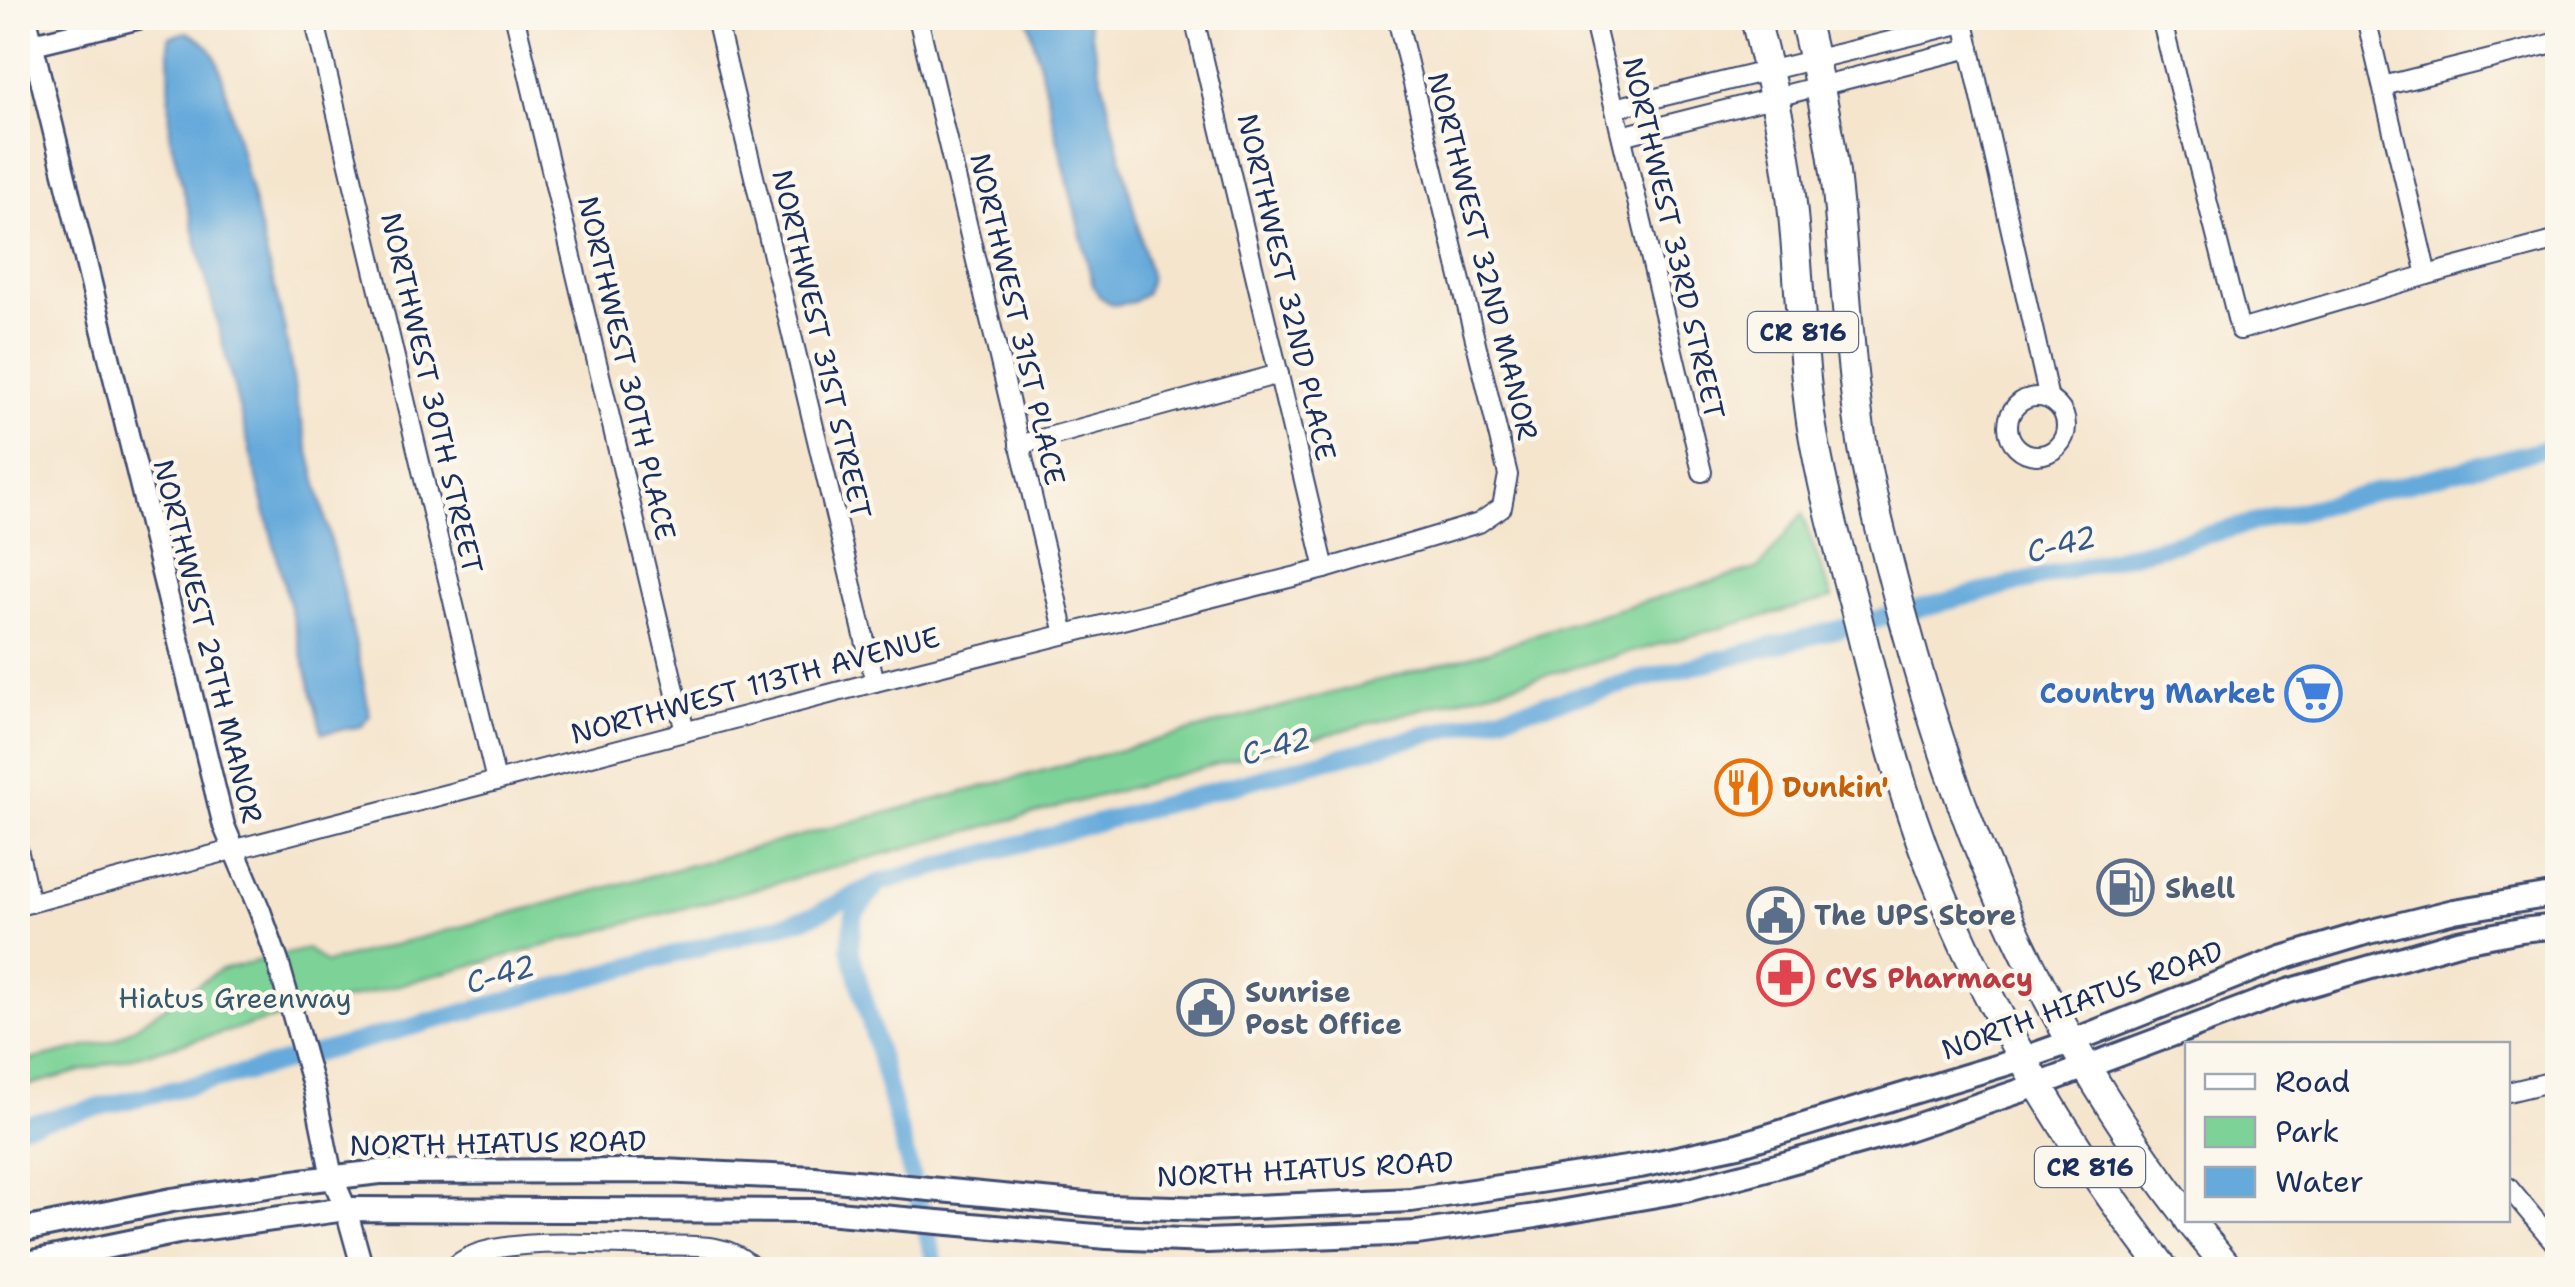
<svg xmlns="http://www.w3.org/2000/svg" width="2575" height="1287" font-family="'Shantell Sans',sans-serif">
	<rect width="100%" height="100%" fill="#fbf7ec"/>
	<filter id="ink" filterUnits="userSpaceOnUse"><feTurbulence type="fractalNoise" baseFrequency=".01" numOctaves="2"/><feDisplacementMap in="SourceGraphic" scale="20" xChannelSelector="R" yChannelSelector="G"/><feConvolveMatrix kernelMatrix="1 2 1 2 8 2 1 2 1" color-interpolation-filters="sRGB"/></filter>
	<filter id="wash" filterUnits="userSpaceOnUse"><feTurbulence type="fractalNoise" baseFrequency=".0048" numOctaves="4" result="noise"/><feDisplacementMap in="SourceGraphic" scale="40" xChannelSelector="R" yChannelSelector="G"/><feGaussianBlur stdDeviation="2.25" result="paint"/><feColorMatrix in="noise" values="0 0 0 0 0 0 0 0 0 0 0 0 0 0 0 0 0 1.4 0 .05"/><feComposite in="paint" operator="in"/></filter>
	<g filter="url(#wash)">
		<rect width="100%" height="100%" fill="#f5e5cd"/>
		<!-- green -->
		<polygon fill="#7dd397" stroke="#4c817a" stroke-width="2.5" points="1802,514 1832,598 18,1088 18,1063 115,1040 220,970 307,949 326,963 1489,651 1550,629 1759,568"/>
		<!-- water -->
		<g fill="#66aadb" stroke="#406c9c" stroke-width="2.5">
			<polygon points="1028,18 1087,18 1150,276 1146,293 1133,302 1113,305 1099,296 1093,285"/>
			<path d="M 187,32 C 204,40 214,50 220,68 L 284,326 L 297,402 L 355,641 L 370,715 L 362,726 L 322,733 L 170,137 L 169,37 Z"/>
		</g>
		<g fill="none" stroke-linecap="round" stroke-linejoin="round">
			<!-- canal -->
			<g stroke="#66aadb" stroke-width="18">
				<polyline points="875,888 854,914 850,948 937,1270"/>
				<polyline points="18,1126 244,1073 799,920 814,915 878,883 1307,765 2558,445"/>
			</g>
		</g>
	</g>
	<g filter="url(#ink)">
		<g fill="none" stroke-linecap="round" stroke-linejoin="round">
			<defs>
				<g id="minor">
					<polyline points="314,18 496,781"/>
					<polyline points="515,18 685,732"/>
					<polyline points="716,18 875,682"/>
					<polyline points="918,18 1065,634"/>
					<polyline points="1194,18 1325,569"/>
					<polyline points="1593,18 1702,472"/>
					<polyline points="1963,18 2049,399"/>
					<polyline points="2161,18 2240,330 2427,275 2558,240"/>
					<polyline points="2366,18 2427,275"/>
					<polyline points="2383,86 2558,42"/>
					<polyline points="1615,108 1964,23"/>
					<polyline points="1622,136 1970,48"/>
					<circle cx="2037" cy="426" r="29"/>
					<polyline points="1019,445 1279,374"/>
					<polyline points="18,849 30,903"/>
					<polyline points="18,906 875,682 1325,569 1479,523 1502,507 1508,475 1397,18"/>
					<polyline points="2508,1092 2558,1080"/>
					<polyline points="2508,1187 2558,1247"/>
					<path d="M 452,1270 C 478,1233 604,1245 646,1246 C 669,1246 694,1244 716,1248 C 732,1251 744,1258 756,1270"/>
				</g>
				<g id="tertiary">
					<polyline points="26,18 224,826 260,911 278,962 314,1089 332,1177 346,1209 363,1270"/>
					<polyline points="33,44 140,18"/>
				</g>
				<g id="secondary">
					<polyline points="18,1231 172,1200 301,1181 380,1172 662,1171 814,1178 1107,1206 1207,1209 1411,1200 1640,1166 1738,1145 2022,1059 2070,1042 2282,958 2369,932 2454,911 2558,894"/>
					<polyline points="18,1265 178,1232 346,1209 814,1211 1107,1237 1207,1241 1417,1233 1536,1216 1686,1190 1755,1172 1895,1133 2038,1085 2288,991 2458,942 2521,930 2558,926"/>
				</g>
				<g id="primary">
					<path d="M 1755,18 C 1769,76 1785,135 1791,195 C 1800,272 1800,351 1812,428 C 1823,493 1841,556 1858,620 C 1879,705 1900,791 1933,873 C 1990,1016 2070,1148 2165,1270"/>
					<path d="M 1804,18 C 1816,69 1828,120 1835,173 C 1845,258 1847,344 1860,429 C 1869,491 1886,552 1902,613 C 1962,838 2045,1031 2188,1217"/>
					<polyline points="2189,1220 2230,1270"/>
				</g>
			</defs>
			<!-- minor casing -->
			<use href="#minor" stroke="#3c4a6f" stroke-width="22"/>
			<!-- tertiary casing -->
			<use href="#tertiary" stroke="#3c4a6f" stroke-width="25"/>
			<!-- secondary casing -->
			<use href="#secondary" stroke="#3c4a6f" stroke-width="28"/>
			<!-- primary casing -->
			<use href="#primary" stroke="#3c4a6f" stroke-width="32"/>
			<!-- minor -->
			<use href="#minor" stroke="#fff" stroke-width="18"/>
			<!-- tertiary -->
			<use href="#tertiary" stroke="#fff" stroke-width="20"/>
			<!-- secondary -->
			<use href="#secondary" stroke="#fff" stroke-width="22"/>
			<!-- primary -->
			<use href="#primary" stroke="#fff" stroke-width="28"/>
		</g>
	</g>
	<!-- icons -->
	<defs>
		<symbol id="supermarket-ring" viewBox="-11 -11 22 22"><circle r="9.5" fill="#fbf7ec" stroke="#3f7fe0" stroke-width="1.5"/><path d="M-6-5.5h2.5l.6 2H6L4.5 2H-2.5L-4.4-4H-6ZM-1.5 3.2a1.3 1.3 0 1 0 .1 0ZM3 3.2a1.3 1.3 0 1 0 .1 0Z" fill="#3f7fe0"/></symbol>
		<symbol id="restaurant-ring" viewBox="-11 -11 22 22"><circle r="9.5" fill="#fbf7ec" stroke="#e8710a" stroke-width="1.5"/><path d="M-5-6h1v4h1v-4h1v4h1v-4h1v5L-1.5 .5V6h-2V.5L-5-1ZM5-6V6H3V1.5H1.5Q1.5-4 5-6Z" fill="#e8710a"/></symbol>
		<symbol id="fuel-ring" viewBox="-11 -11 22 22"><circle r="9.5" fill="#fbf7ec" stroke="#5c6f8a" stroke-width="1.5"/><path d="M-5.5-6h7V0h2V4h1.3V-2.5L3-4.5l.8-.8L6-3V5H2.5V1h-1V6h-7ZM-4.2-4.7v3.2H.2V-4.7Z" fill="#5c6f8a"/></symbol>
		<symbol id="civic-ring" viewBox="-11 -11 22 22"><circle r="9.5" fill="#fbf7ec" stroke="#5c6f8a" stroke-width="1.5"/><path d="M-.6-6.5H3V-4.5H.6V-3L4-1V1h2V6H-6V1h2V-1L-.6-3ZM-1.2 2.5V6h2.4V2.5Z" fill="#5c6f8a"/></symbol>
		<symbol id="pharmacy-ring" viewBox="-11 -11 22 22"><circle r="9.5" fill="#fbf7ec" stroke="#e0444e" stroke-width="1.5"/><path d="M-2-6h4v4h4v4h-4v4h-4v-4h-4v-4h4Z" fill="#e0444e"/></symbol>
	</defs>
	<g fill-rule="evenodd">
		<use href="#supermarket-ring" x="2282" y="662" width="63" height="63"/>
		<use href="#restaurant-ring" x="1712" y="756" width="63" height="63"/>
		<use href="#fuel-ring" x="2094" y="856" width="63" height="63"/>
		<use href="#civic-ring" x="1744" y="884" width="63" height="63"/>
		<use href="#pharmacy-ring" x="1754" y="946" width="63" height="63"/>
		<use href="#civic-ring" x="1174" y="976" width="63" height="63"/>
	</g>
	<g text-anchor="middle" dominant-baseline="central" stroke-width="9" stroke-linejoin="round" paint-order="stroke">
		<!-- shield labels -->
		<g fill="#fbf7ec" stroke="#5e6b89" stroke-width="2.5">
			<rect x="1748" y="312" width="110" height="40" rx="8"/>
			<rect x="2035" y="1147" width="110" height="40" rx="8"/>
		</g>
		<g font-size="25" font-weight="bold" fill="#1b2f5e">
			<text x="1803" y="332">CR 816</text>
			<text x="2090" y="1167">CR 816</text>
		</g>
		<!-- street labels -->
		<g font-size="28" fill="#1b2f5e" stroke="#fbf7ec">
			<text transform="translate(1674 238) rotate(77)">NORTHWEST 33RD STREET</text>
			<text transform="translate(1483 256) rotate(76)">NORTHWEST 32ND MANOR</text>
			<text transform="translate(1287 287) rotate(77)">NORTHWEST 32ND PLACE</text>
			<text transform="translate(1018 319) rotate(77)">NORTHWEST 31ST PLACE</text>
			<text transform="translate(822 344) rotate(77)">NORTHWEST 31ST STREET</text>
			<text transform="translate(627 368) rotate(77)">NORTHWEST 30TH PLACE</text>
			<text transform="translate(432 393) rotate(77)">NORTHWEST 30TH STREET</text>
			<text transform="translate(208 641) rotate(76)">NORTHWEST 29TH MANOR</text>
			<text transform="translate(755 685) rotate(-15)">NORTHWEST 113TH AVENUE</text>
			<text transform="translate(2082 1000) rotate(-20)">NORTH HIATUS ROAD</text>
			<text transform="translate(498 1143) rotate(-1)">NORTH HIATUS ROAD</text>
			<text transform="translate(1305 1169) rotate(-3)">NORTH HIATUS ROAD</text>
		</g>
		<!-- shop labels -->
		<g font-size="28" font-weight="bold" fill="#366cbe" stroke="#fbf7ec" text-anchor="end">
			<text x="2275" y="693">Country Market</text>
		</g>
		<!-- food labels -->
		<g font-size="28" font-weight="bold" fill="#c56008" stroke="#fbf7ec" text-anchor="start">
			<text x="1782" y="787">Dunkin'</text>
		</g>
		<!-- service labels -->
		<g font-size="28" font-weight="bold" fill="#4e5e75" stroke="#fbf7ec" text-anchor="start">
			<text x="2165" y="888">Shell</text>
			<text x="1814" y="915">The UPS Store</text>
			<text x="1245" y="992">Sunrise<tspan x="1245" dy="32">Post Office</tspan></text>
		</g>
		<!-- health labels -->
		<g font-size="28" font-weight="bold" fill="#be3a42" stroke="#fbf7ec" text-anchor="start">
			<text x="1825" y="978">CVS Pharmacy</text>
		</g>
		<!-- park labels -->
		<g font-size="28" fill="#34586c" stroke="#fbf7ec">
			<text x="235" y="998">Hiatus Greenway</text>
		</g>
		<!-- water labels -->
		<g font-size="30" font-style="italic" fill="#355a8a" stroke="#fbf7ec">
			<text transform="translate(2061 544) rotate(-14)">C-42</text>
			<text transform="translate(1276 746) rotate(-15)">C-42</text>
			<text transform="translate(500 974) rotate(-16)">C-42</text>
		</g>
	</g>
	<!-- margin -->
	<rect width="2575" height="1287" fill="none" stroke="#fbf7ec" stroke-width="60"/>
	<!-- legend -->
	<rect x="2185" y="1042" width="325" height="180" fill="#fbf7ec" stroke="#a1a7b3" stroke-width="2.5"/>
	<rect x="2205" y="1074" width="50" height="15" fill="#ffffff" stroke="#a1a7b3" stroke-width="2.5"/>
	<text x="2275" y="1092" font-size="30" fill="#1b2f5e">Road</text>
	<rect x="2205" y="1117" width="50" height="30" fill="#7dd397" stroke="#a1a7b3" stroke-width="2.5"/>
	<text x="2275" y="1142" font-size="30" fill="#1b2f5e">Park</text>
	<rect x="2205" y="1167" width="50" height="30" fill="#66aadb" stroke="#a1a7b3" stroke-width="2.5"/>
	<text x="2275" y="1192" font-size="30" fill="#1b2f5e">Water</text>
</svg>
